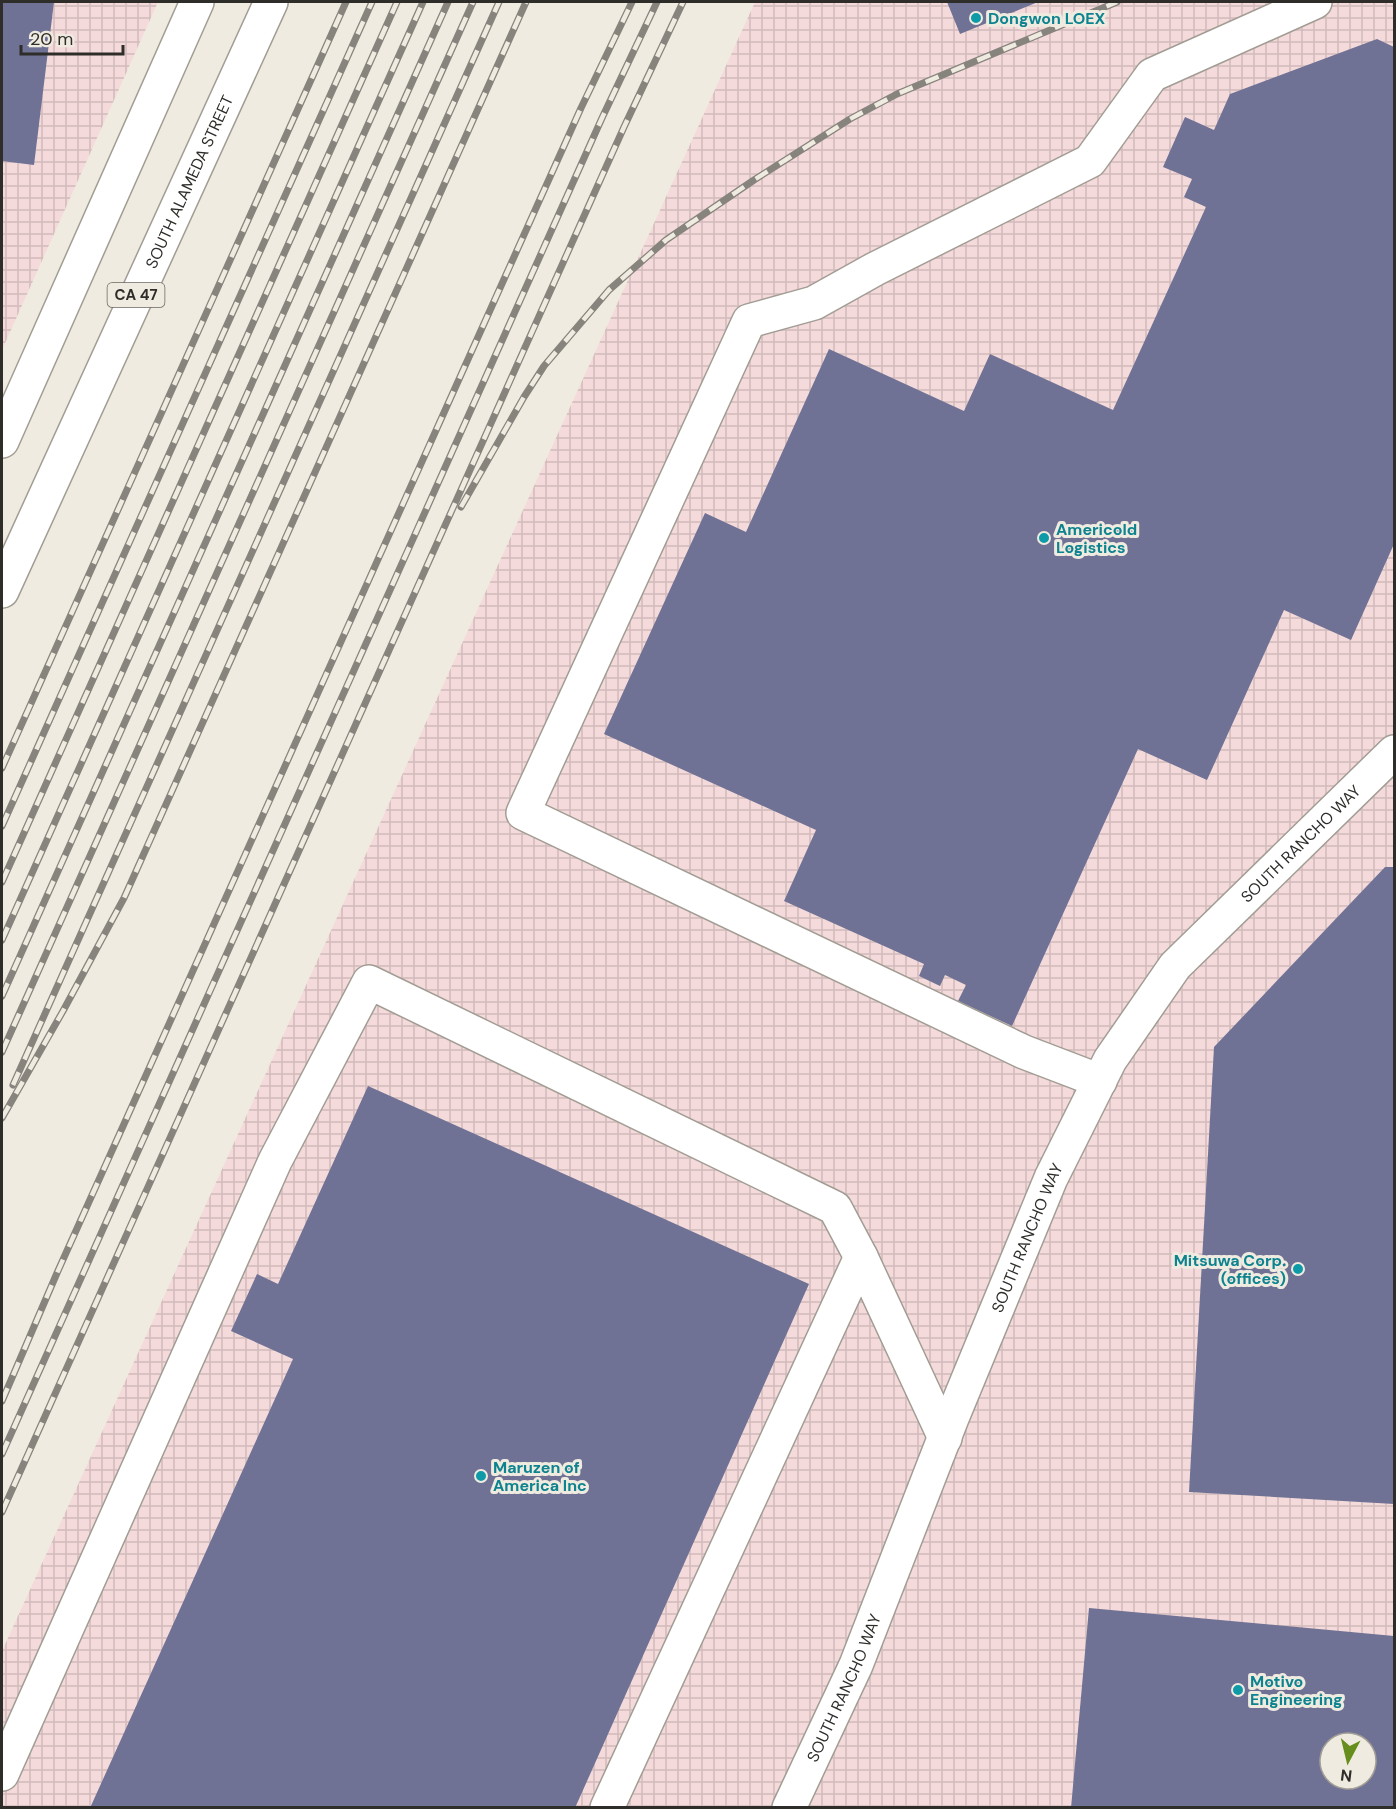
<svg xmlns="http://www.w3.org/2000/svg" width="1396" height="1809" font-family="'DM Sans',sans-serif">
	<defs>
		<pattern id="industrial-grid" width="8" height="8" patternUnits="userSpaceOnUse" patternTransform="scale(1.5)"><rect width="8" height="8" fill="#f5dadb"/><path d="M0 4h8M4 0v8" fill="none" stroke="#d2bbbc"/></pattern>
	</defs>
	<rect width="100%" height="100%" fill="#f0ebe0"/>
	<!-- industrial -->
	<g fill="url(#industrial-grid)" fill-rule="evenodd">
		<polygon points="2,2 158,2 2,350"/>
		<path d="M 755,2 L 1394,2 L 1394,1807 L 2,1808 L 2,1651 ZM 1330,1743 L 1366,1743 L 1366,1779 L 1330,1779 Z"/>
	</g>
	<!-- building -->
	<g fill="#6f7294" fill-rule="evenodd">
		<polygon points="2,2 54,2 34,165 2,161"/>
		<polygon points="947,2 1038,2 960,34"/>
		<polygon points="1377,39 1394,47 1394,544 1351,640 1284,610 1207,780 1138,749 1012,1026 958,1001 966,985 945,975 940,986 919,976 924,964 784,901 816,830 604,734 705,513 746,532 829,349 964,411 990,354 1113,410 1206,207 1184,197 1192,179 1163,167 1185,117 1214,130 1230,94"/>
		<polygon points="1385,867 1394,867 1394,1504 1189,1492 1214,1047"/>
		<polygon points="368,1086 809,1284 575,1808 90,1808 293,1359 231,1331 257,1274 278,1284"/>
		<path d="M 1089,1608 L 1394,1636 L 1394,1808 L 1071,1808 ZM 1330,1743 L 1366,1743 L 1366,1779 L 1330,1779 Z"/>
	</g>
	<g fill="none" stroke-linecap="round" stroke-linejoin="round">
		<defs>
			<g id="minor">
				<polyline points="1100,1081 1024,1052 523,813 749,321 814,303 875,269 1090,161 1152,75 1315,2"/>
				<polyline points="2,1774 275,1161 369,982 835,1208 861,1257 945,1438"/>
				<polyline points="607,1808 861,1257"/>
				<path id="s1" d="M 789,1808 L 856,1665 L 952,1418 L 1051,1178 L 1110,1060 L 1175,966 L 1394,752"/>
			</g>
			<g id="major">
				<polyline points="2,441 197,2"/>
				<path id="s2" d="M 2,591 L 271,2"/>
			</g>
		</defs>
		<!-- minor casing -->
		<use href="#minor" stroke="#a29d94" stroke-width="36"/>
		<!-- major casing -->
		<use href="#major" stroke="#a29d94" stroke-width="36"/>
		<!-- minor -->
		<use href="#minor" stroke="#fff" stroke-width="33"/>
		<!-- major -->
		<use href="#major" stroke="#fff" stroke-width="33"/>
		<defs>
			<g id="rail">
				<polyline points="461,507 524,397 544,366 609,290 666,240 754,180 850,119 897,94 1117,2"/>
				<polyline points="2,768 346,2"/>
				<polyline points="2,826 372,2"/>
				<polyline points="2,882 397,2"/>
				<polyline points="2,940 423,2"/>
				<polyline points="2,996 448,2"/>
				<polyline points="2,1052 473,2"/>
				<polyline points="13,1085 499,2"/>
				<polyline points="2,1118 63,1011 124,898 526,2"/>
				<polyline points="2,1401 57,1273 581,108 632,2"/>
				<polyline points="2,1454 602,118 657,2"/>
				<polyline points="2,1512 624,127 683,2"/>
			</g>
		</defs>
		<!-- rail casing -->
		<use href="#rail" stroke="#87847d" stroke-width="7"/>
		<!-- rail -->
		<use href="#rail" stroke="#f0ebe0" stroke-width="4.5" stroke-dasharray="14" stroke-linecap="butt"/>
	</g>
	<!-- markers -->
	<g fill="#0f9aa8" stroke="#f0ebe0" stroke-width="2">
		<circle cx="976" cy="18" r="6"/>
		<circle cx="1044" cy="538" r="6"/>
		<circle cx="1298" cy="1269" r="6"/>
		<circle cx="481" cy="1476" r="6"/>
		<circle cx="1238" cy="1690" r="6"/>
	</g>
	<g text-anchor="middle" dominant-baseline="central" stroke-width="6" stroke-linejoin="round" paint-order="stroke">
		<!-- shield labels -->
		<rect fill="#f0ebe0" stroke="#696660" stroke-width="1.5" x="107.5" y="283" width="57" height="24" rx="4.5"/>
		<g font-size="15" font-weight="bold" fill="#2f2d29">
			<text x="136" y="295">CA 47</text>
		</g>
		<!-- culture labels -->
		<g font-size="16" font-weight="bold" fill="#0d838f" stroke="#f0ebe0" text-anchor="start">
			<text x="988" y="18">Dongwon LOEX</text>
			<text x="1056" y="529">Americold<tspan x="1056" dy="18">Logistics</tspan></text>
			<text x="1286" y="1260" text-anchor="end">Mitsuwa Corp.<tspan x="1286" dy="18">(offices)</tspan></text>
			<text x="493" y="1467">Maruzen of<tspan x="493" dy="18">America Inc</tspan></text>
			<text x="1250" y="1681">Motivo<tspan x="1250" dy="18">Engineering</tspan></text>
		</g>
		<!-- street labels -->
		<g font-size="16" fill="#2f2d29" stroke="#f0ebe0">
			<text stroke="none"><textPath href="#s2" startOffset="450">SOUTH ALAMEDA STREET</textPath></text>
			<text stroke="none"><textPath href="#s1" startOffset="1104">SOUTH RANCHO WAY</textPath></text>
			<text stroke="none"><textPath href="#s1" startOffset="618">SOUTH RANCHO WAY</textPath></text>
			<text stroke="none"><textPath href="#s1" startOffset="132">SOUTH RANCHO WAY</textPath></text>
		</g>
	</g>
	<!-- border -->
	<rect width="1396" height="1809" fill="none" stroke="#2f2d29" stroke-width="6"/>
	<!-- north arrow -->
	<g transform="translate(1348 1761) rotate(187)"><circle r="28" fill="#f0ebe0" stroke="#a39f97" stroke-width="1.5"/>
	<path d="M0-4.5L10 22L0 15L-10 22Z" fill="#668e1c"/>
	<text y="-9" font-size="16" font-weight="bold" text-anchor="middle" fill="#2f2d29">N</text>
	</g>
	<!-- scale -->
	<path d="M21 45v9h102v-9" fill="none" stroke="#2f2d29" stroke-width="3"/>
	<text x="30" y="45" font-size="18" fill="#2f2d29" stroke="#f0ebe0" stroke-width="4.5" paint-order="stroke">20 m</text>
</svg>
